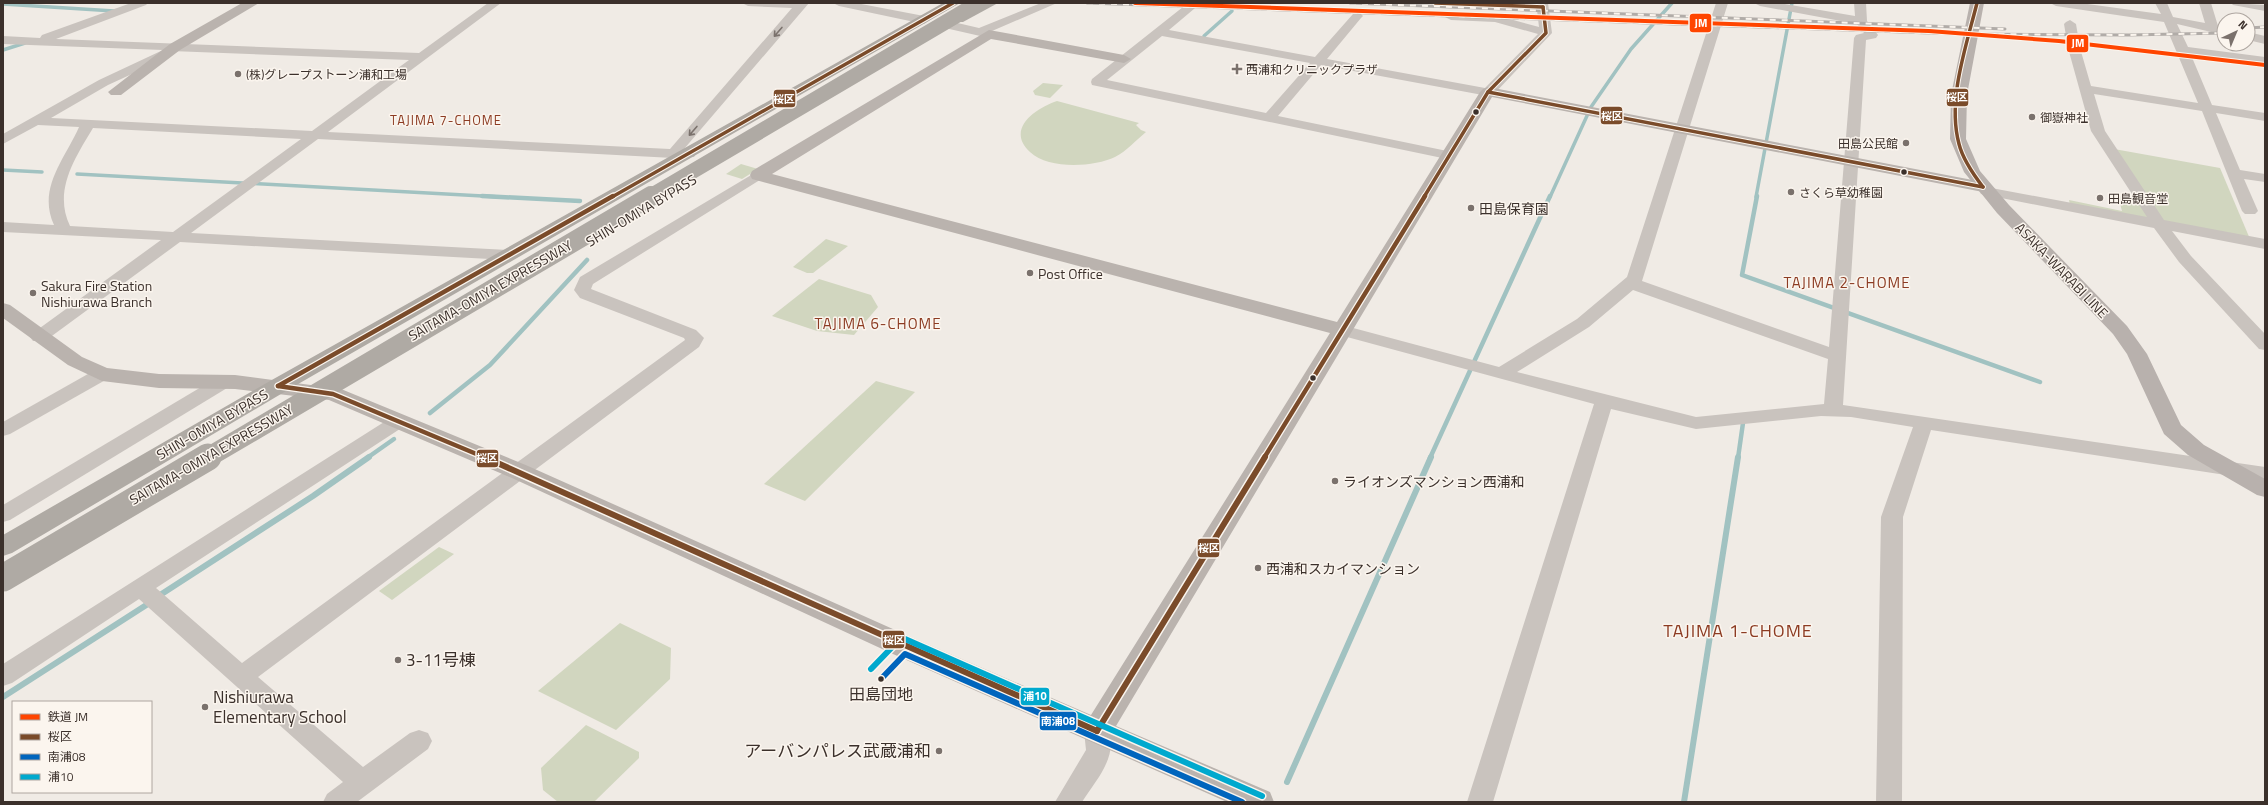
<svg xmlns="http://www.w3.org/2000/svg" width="2268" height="805" font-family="'Titillium Web','Noto Sans JP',sans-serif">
	<rect width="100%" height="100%" fill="#f0ebe5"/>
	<!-- green -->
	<g fill="#d1d6bf">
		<polygon points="1043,83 1063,85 1050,98 1035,95 1033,91"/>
		<path d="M 1057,101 L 1139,123 L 1136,125 L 1141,130 L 1146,132 C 1136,140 1127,151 1115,157 C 1094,167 1049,170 1030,152 C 1005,129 1036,108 1057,101 Z"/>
		<polygon points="2114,149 2220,168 2250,239 2161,223"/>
		<polygon points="741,164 758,169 742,179 726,174"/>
		<polygon points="2118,196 2138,199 2152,221 2070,205 2069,200 2122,211"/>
		<polygon points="826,239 848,246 813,273 807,273 793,267"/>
		<polygon points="819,279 871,295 878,307 854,335 817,331 772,316"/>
		<polygon points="876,381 915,392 805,501 764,484"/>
		<polygon points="439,547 454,554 392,600 379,591"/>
		<polygon points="620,623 671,648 670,679 616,730 538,691"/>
		<polygon points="586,725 639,752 639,758 594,802 558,802 543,790 541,768"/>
	</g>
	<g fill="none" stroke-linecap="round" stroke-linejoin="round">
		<!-- stream-far2 -->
		<g stroke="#a1c2c1" stroke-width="3.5">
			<polyline points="3,4 114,11"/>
			<polyline points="1204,36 1232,11"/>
			<polyline points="3,50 25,43"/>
			<polyline points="3,170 42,172"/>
			<polyline points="77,174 501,197"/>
			<polyline points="1550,197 1591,107 1631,49 1672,3"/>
			<polyline points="1756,197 1792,3"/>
		</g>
		<!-- stream-far1 -->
		<g stroke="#a1c2c1" stroke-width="4.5">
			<polyline points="482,196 580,201"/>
			<polyline points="1757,196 1742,275 2040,382"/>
			<polyline points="430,413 490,365 587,260"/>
			<polyline points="367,458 394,439"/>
			<polyline points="1430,458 1550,196"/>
			<polyline points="1738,458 1743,423"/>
		</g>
		<!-- stream -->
		<g stroke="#a1c2c1" stroke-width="6">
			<polyline points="157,597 313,496 369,457"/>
			<polyline points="3,697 151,602"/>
			<polyline points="1287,782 1431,457"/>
			<polyline points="1684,802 1738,457"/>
		</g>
		<!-- street -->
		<g fill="#c9c3be" fill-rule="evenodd">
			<path d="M 131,3 L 148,3 L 146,5 L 56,39 L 419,53 L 488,3 L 501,3 L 328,132 L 670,149 L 792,8 L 748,6 L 742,3 L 809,3 L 684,149 L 694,151 L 696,154 L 694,157 L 673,158 L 318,139 L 191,233 L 508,250 L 514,252 L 516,255 L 514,258 L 508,260 L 180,242 L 45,341 L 33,341 L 30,337 L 33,333 L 161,240 L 3,232 L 3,222 L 54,225 C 37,188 65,159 79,127 L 38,125 L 3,144 L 3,134 L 99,80 L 163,50 L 3,44 L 3,36 L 40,38 L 42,35 ZM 171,51 L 409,60 L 312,131 L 51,118 L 108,85 L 171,56 L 173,53 ZM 93,128 L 301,139 L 173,232 L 70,226 C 53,191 75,158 93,128 Z"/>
			<polygon points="833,3 856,3 924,16 930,20 924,24 839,6"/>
			<polygon points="1041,3 1057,3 992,31 995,34 989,38 945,28 943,25 949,21 979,28"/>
			<path d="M 1188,3 L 1201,3 L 1169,30 L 1315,57 L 1353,14 L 1361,14 L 1363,16 L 1361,18 L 1327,59 L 1485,88 L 1538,34 L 1495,22 L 1451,20 L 1445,17 L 1451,14 L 1495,15 L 1539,27 L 1537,10 L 1435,6 L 1429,3 L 1548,3 L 1552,33 L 1493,95 L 1488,96 L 1321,65 L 1278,116 L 1452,152 L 1454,155 L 1447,159 L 1092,85 L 1091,82 L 1092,79 ZM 1162,36 L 1310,63 L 1266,113 L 1107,80 Z"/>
			<path d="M 1716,3 L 1728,3 L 1642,281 L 1829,347 L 1854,38 L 1856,35 L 1864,33 L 1857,24 L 1760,6 L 1754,3 L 1779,3 L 1855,16 L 1854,3 L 1866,3 L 1867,21 L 1878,35 L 1876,38 L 1866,40 L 1843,405 L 2265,467 L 2265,481 L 1931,430 L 1903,517 L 1902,802 L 1876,802 L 1881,517 L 1913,427 L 1851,417 L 1821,416 L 1696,429 L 1611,409 L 1493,802 L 1467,802 L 1594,404 L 1336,334 L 1333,330 L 1336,326 L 1342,325 L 1499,367 L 1577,319 L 1627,277 ZM 1633,290 L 1828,359 L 1824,404 L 1696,417 L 1517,372 L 1589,327 Z"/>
			<polygon points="2050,3 2080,3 2161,14 2155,3 2167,3 2173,17 2205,23 2199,3 2211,3 2218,26 2224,27 2224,35 2177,24 2188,47 2265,57 2265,65 2191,55 2212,105 2265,113 2265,121 2216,113 2240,170 2265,174 2265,182 2244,179 2258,211 2255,214 2245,214 2242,211 2202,111 2094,94 2105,131 2164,220 2265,239 2265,249 2172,231 2191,256 2265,334 2265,350 2259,349 2179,262 2154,228 1986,195 1981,194 1979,191 1981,188 1986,187 2147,217 2091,131 2068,48 2064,24 2066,22 2070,20 2076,24 2080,48 2091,86 2198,103 2164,22 2056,6"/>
			<polygon points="2231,3 2265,5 2265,11 2233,5"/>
			<polygon points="2248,32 2265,36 2265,44 2248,40"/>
			<polygon points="758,171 765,175 763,178 593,284 591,289 696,330 704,338 699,347 258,677 363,767 410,733 419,730 428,733 432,741 428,749 357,802 323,802 327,794 343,782 139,599 12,683 3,686 3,664 392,417 399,415 406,417 409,421 406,425 156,588 242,663 685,340 684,338 580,298 574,290 580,277"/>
			<polygon points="102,368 109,370 111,374 109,378 10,434 3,436 3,422 95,370"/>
			<polygon points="225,375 232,377 234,381 232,385 10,520 3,522 3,505 218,377"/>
			<path d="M 1097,720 L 1106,724 C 1121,754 1098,777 1082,802 L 1055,802 L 1086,750 L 1084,731 L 1088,724 Z"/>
		</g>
		<!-- secondary -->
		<g fill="#bab3ae" fill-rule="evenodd">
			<polygon points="242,3 259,3 180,50 121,95 111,95 108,92 170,44"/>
			<polygon points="989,30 1124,55 1131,59 1124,63 991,39 772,174 1337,322 1480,92 1483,89 1488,87 1983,182 1989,183 1992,187 1989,191 1983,192 1492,97 1116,726 1270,792 1274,802 1227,802 893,654 512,478 329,400 235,389 159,388 102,381 68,365 3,318 3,303 10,305 82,357 107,368 159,374 235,375 341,389 528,466 913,638 1091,715 1330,333 752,179 750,175 752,171"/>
		</g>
		<!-- primary -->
		<polygon fill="#b8b1ad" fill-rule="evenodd" points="1970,3 1984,3 1967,95 1966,139 1980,171 2009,205 2127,326 2147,354 2181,425 2204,445 2265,479 2265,497 2257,495 2188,455 2164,434 2127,354 2113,334 1997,213 1964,172 1950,139 1951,95"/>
		<!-- highway -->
		<g fill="#afaaa4" fill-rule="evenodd">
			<polygon points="943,3 960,3 286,391 12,553 3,556 3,535 270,381"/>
			<polygon points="981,3 998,3 963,22 953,22 951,19"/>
		</g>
		<defs>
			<g id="rail">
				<polyline points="1087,3 1957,34 2129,35 2224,33"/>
				<polyline points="1350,3 2005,29"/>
				<polyline points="2248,28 2265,27"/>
			</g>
		</defs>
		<!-- rail casing -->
		<use href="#rail" stroke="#b1aca8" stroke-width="3"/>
		<!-- rail -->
		<use href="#rail" stroke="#fbf5ee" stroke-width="2" stroke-dasharray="6" stroke-linecap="butt"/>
		<!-- highway-bridge-far2 -->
		<polyline stroke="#afaaa4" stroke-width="15" points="649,197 978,3"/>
		<!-- highway-bridge-far1 -->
		<polyline stroke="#afaaa4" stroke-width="20" points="207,458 651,196"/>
		<!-- highway-bridge -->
		<polyline stroke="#afaaa4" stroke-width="27" points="3,578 208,457"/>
		<defs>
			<g id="bus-1-far2">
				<polyline points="1435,3 1543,7"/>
				<path d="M 1977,3 C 1966,47 1947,100 1959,144 C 1963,160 1973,174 1983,187"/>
				<polyline points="1488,92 1983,187"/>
				<polyline points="612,197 953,3"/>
				<polyline points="1424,197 1488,92 1546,33 1543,7"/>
			</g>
			<g id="bus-1-far1">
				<polyline points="278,386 333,394 486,458"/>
				<polyline points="278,386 613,196"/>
				<polyline points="1264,458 1425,196"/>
			</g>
			<g id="bus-1">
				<polyline points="484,457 1097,731"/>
				<polyline points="1097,731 1265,457"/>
			</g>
			<polyline id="bus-2" points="881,679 905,654 1242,802"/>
			<polyline id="bus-3" points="871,669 898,641 905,639 1262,796"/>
		</defs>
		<!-- bus-1-far2 casing -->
		<use href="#bus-1-far2" stroke="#fbf5ee" stroke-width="5.5"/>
		<!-- bus-1-far1 casing -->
		<use href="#bus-1-far1" stroke="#fbf5ee" stroke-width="7"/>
		<!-- bus-1 casing -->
		<use href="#bus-1" stroke="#fbf5ee" stroke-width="9"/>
		<!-- bus-2 casing -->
		<use href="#bus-2" stroke="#fbf5ee" stroke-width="9"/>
		<!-- bus-3 casing -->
		<use href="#bus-3" stroke="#fbf5ee" stroke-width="9"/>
		<!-- bus-1-far2 -->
		<use href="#bus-1-far2" stroke="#7a4b2a" stroke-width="3.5"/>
		<!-- bus-1-far1 -->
		<use href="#bus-1-far1" stroke="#7a4b2a" stroke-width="4.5"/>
		<!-- bus-1 -->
		<use href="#bus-1" stroke="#7a4b2a" stroke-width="6"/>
		<!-- bus-2 -->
		<use href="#bus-2" stroke="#0065bd" stroke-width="6"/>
		<!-- bus-3 -->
		<use href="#bus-3" stroke="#00a9ce" stroke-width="6"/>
		<defs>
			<polyline id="rail-1" points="1135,3 1929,31 2059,41 2265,65"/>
		</defs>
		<!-- rail-1 casing -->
		<use href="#rail-1" stroke="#fbf5ee" stroke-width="6"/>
		<!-- rail-1 -->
		<use href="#rail-1" stroke="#ff4500" stroke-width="4"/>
	</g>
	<!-- one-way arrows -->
	<defs><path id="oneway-shaft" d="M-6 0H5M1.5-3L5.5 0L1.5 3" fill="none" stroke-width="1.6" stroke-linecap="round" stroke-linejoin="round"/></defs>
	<g stroke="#7b726d">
		<use href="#oneway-shaft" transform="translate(778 32) rotate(131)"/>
		<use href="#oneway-shaft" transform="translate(693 131) rotate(131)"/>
	</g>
	<!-- markers -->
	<g fill="#7a716c" stroke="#fbf5ee" stroke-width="1.5">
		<path d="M1235 63h4v4h4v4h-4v4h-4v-4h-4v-4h4z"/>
		<circle cx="238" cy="74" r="4"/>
		<circle cx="2032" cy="117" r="4"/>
		<circle cx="1906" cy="143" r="4"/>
		<circle cx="1791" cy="192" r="4"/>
		<circle cx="2100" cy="198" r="4"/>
		<circle cx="1471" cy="208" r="4"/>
		<circle cx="1030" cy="273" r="4"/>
		<circle cx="33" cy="293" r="4"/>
		<circle cx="1335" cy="481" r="4"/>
		<circle cx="1258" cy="568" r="4"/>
		<circle cx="398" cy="660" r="4"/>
		<circle cx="205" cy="707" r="4"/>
		<circle cx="939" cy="751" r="4"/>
	</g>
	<g fill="#3b302b" stroke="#fbf5ee" stroke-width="1.5">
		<circle cx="1476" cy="112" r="3.5"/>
		<circle cx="1904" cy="172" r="3.5"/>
		<circle cx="1313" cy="378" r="3.5"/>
		<circle cx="881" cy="679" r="3.5"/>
	</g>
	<g text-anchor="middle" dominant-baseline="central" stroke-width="3" stroke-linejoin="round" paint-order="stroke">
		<!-- far-poi labels -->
		<g font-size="12" fill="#3b302b" stroke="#fbf5ee" text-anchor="start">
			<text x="1246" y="69">西浦和クリニックプラザ</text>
			<text x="246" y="74">(株)グレープストーン浦和工場</text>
			<text x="2040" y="117">御嶽神社</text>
			<text x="1898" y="143" text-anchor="end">田島公民館</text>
			<text x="1799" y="192">さくら草幼稚園</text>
			<text x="2108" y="198">田島観音堂</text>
		</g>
		<!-- far-neighbourhood labels -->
		<g font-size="13" letter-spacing="1" fill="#8c3b22" stroke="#fbf5ee">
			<text x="446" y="120">TAJIMA 7-CHOME</text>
		</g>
		<!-- poi labels -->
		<g font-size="14" fill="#3b302b" stroke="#fbf5ee" text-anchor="start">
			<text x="1479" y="208">田島保育園</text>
			<text x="1038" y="273">Post Office</text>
			<text x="41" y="285">Sakura Fire Station<tspan x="41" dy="16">Nishiurawa Branch</tspan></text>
			<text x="1343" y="481">ライオンズマンション西浦和</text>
			<text x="1266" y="568">西浦和スカイマンション</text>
		</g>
		<!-- street labels -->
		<g font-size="14" fill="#3b302b" stroke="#fbf5ee">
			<text transform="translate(641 210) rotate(-31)">SHIN-OMIYA BYPASS</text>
			<text transform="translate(2062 270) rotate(46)">ASAKA-WARABI LINE</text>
			<text transform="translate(490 290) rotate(-30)">SAITAMA-OMIYA EXPRESSWAY</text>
			<text transform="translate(212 424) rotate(-30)">SHIN-OMIYA BYPASS</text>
			<text transform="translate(211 454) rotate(-30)">SAITAMA-OMIYA EXPRESSWAY</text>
		</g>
		<!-- neighbourhood labels -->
		<g font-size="15" letter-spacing="1" fill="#8c3b22" stroke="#fbf5ee">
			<text x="1847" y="282">TAJIMA 2-CHOME</text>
			<text x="878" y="323">TAJIMA 6-CHOME</text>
		</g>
		<!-- near-bus labels -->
		<g font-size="16" fill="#3b302b" stroke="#fbf5ee">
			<text x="881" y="694">田島団地</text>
		</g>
		<!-- near-poi labels -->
		<g font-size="17" fill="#3b302b" stroke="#fbf5ee" text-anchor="start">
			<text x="406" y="660">3-11号棟</text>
			<text x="213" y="697">Nishiurawa<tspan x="213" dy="20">Elementary School</tspan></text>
			<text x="931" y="751" text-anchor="end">アーバンパレス武蔵浦和</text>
		</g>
		<!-- near-neighbourhood labels -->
		<g font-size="18" letter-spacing="1" fill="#8c3b22" stroke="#fbf5ee">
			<text x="1738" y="630">TAJIMA 1-CHOME</text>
		</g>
	</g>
	<g stroke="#fbf5ee" stroke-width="1.5">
		<rect x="1689" y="13" width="23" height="20" rx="4" fill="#ff4500"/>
		<rect x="2066" y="34" width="23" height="19" rx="4" fill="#ff4500"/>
		<rect x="1946" y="88" width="23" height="19" rx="4" fill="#7a4b2a"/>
		<rect x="773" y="89" width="23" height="19" rx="4" fill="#7a4b2a"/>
		<rect x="1600" y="106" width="23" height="19" rx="4" fill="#7a4b2a"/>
		<rect x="476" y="449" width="23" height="19" rx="4" fill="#7a4b2a"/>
		<rect x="1197" y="538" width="23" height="20" rx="4" fill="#7a4b2a"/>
		<rect x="882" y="630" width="23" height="19" rx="4" fill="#7a4b2a"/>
		<rect x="1020" y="687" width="30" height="19" rx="4" fill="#00a9ce"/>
		<rect x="1039" y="711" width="38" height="20" rx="4" fill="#0065bd"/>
	</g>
	<g font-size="11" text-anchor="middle" font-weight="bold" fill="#fff">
		<text x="1701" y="27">JM</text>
		<text x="2078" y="47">JM</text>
		<text x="1957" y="101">桜区</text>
		<text x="784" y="103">桜区</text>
		<text x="1612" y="120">桜区</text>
		<text x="487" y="462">桜区</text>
		<text x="1209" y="552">桜区</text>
		<text x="894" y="644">桜区</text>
		<text x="1035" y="700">浦10</text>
		<text x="1058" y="725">南浦08</text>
	</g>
	<!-- border -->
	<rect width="2268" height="805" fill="none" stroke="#3b302b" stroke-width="8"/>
	<!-- legend -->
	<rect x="12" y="701" width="140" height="92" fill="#fbf5ee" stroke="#aea6a0"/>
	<rect x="20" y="714" width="20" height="6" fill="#ff4500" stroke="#aea6a0"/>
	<text x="48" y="721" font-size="12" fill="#3b302b">鉄道 JM</text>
	<rect x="20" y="734" width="20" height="6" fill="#7a4b2a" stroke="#aea6a0"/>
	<text x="48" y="741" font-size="12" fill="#3b302b">桜区</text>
	<rect x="20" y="754" width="20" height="6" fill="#0065bd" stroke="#aea6a0"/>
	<text x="48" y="761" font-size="12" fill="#3b302b">南浦08</text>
	<rect x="20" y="774" width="20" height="6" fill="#00a9ce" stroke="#aea6a0"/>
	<text x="48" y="781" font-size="12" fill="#3b302b">浦10</text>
	<!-- north arrow -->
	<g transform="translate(2236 32) rotate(44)"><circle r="19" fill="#fbf5ee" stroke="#aea6a0"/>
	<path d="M0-3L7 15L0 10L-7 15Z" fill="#7a716c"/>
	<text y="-6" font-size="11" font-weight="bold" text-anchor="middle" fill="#3b302b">N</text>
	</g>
</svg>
